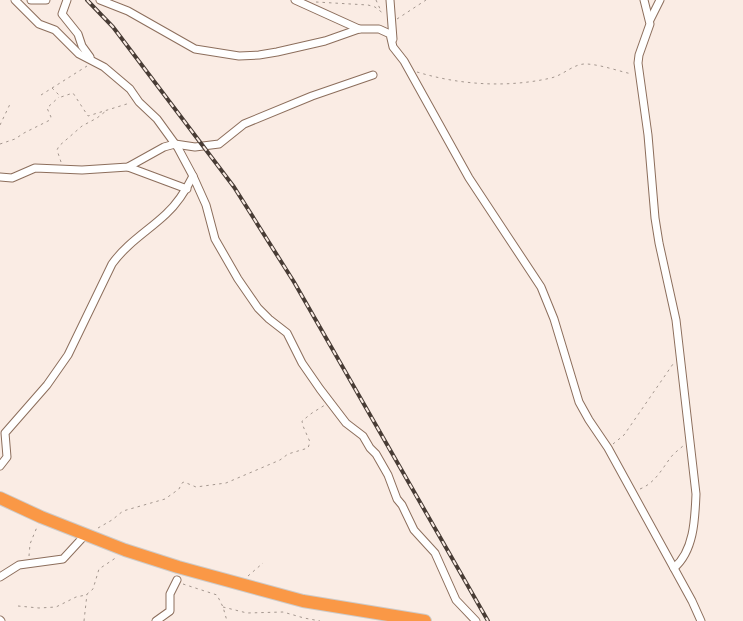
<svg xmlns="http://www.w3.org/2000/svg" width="743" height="621" font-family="Roboto,sans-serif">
	<rect width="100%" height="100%" fill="#faece4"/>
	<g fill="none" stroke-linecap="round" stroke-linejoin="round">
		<defs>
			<g id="minor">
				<polyline points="15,0 39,24 55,30 79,54 104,67 130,89 139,102 157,119 178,148 193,176 206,205 215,239 238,279 258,308 269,319 287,333 302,363 320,389 346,423 363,436 370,448 376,454 388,475 397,499 402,505 414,530 435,553 456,600 476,621"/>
				<polyline points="31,0 46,0"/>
				<polyline points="67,0 62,14 78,34 82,46 90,57"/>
				<polyline points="100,0 128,11 195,49 239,56 259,55 277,52 325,41 359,29 379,29 390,34 393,47 404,61 469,178 541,287 554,319 579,402 589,420 608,448 692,601 701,621"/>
				<polyline points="295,0 359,29"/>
				<polyline points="390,0 393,39"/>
				<path d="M 644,0 L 650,24 L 639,55 L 638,63 L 648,135 L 655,218 L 659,243 L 676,320 L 696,494 C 695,519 694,551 674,568"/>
				<polyline points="650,20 660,0"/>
				<polyline points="128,167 187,189"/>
				<polyline points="0,177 12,178 35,168 82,170 128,167 164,147 175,144 195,147 219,144 244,124 312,96 373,75"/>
				<path d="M 0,466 L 7,457 L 5,433 L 47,385 L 68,355 L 112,264 C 127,243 148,231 166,214 C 178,203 186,190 193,176"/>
				<polyline points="0,577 19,565 63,559 86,534"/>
				<polyline points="0,620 1,621"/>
				<polyline points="156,621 170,611 170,594 177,580"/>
			</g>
			<polyline id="trunk" points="0,498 41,517 125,550 178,567 303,601 425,621"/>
		</defs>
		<!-- minor casing -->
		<use href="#minor" stroke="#8c6e5c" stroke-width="9"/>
		<!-- trunk casing -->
		<use href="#trunk" stroke="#cdcbc9" stroke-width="14"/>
		<!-- path -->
		<g stroke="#a4978f" stroke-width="1" stroke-dasharray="2.5 4" stroke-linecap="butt">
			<polyline points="376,0 381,11"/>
			<polyline points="316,2 368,5 375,7 384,14"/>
			<polyline points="397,19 426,0"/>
			<path d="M 417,72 C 460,85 507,88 551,78 C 564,75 574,63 587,64 C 602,65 618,71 632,74"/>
			<polyline points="52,88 61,97 73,93 88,116 130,103"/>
			<polyline points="41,95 87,66"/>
			<polyline points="0,125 11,102"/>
			<polyline points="0,144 15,139 24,133 50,120 51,117 47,108 59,97"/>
			<polyline points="61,162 57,150 59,146 82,126 97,118 106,111"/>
			<polyline points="613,444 624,435 673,364"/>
			<path d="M 640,489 C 655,483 662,469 671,457 C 675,452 680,449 684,445"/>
			<polyline points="98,528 112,520 123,511 165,499 179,489 182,483 184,482 196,487 226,483 280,460 288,454 308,448 310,442 303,426 302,421 312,413 325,405"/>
			<polyline points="29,556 30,544 37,527"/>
			<polyline points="248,576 263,563"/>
			<polyline points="183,584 217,595 223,607 227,621"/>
			<polyline points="18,606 39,608 56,607 76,597 86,595 93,589 99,569 117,557"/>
			<polyline points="223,607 247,613 283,612 304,618 320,621"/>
			<polyline points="84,621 87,594"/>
		</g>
		<!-- minor -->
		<use href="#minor" stroke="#fff" stroke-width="7"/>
		<!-- trunk -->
		<use href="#trunk" stroke="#fa9846" stroke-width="12"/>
		<defs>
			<polyline id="rail" points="87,0 113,27 234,187 294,282 488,621"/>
		</defs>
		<!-- rail casing -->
		<use href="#rail" stroke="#483c35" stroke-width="4"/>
		<!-- rail -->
		<use href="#rail" stroke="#faece4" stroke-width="2" stroke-dasharray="5.5" stroke-linecap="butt"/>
	</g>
</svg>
